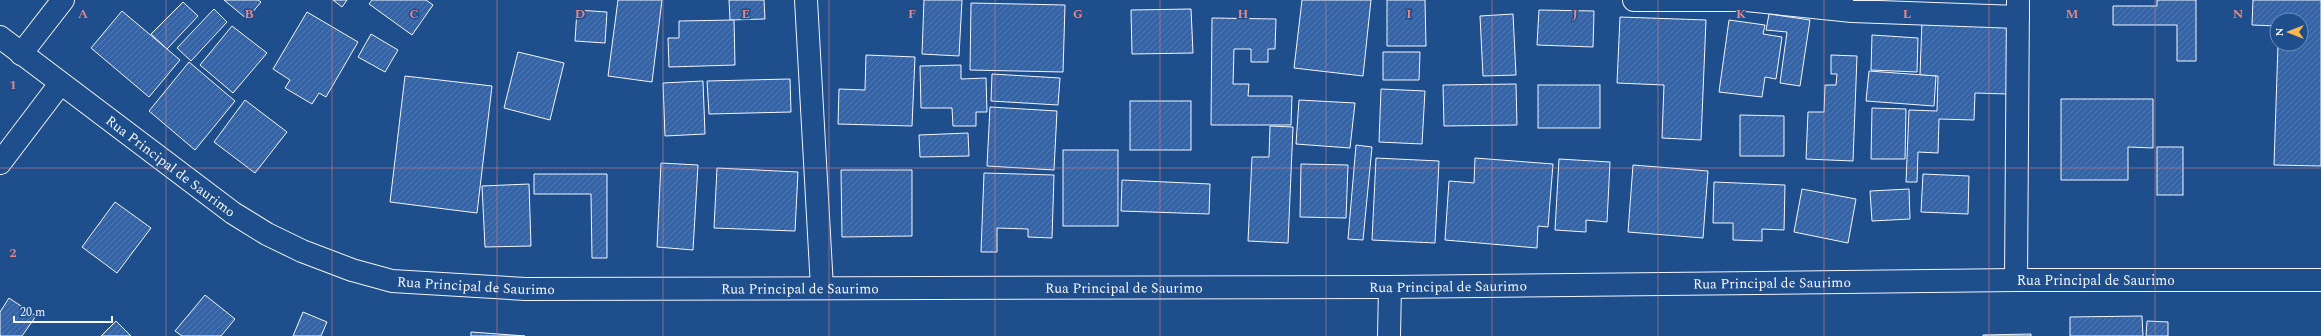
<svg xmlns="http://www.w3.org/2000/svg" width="2321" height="336" font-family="Spectral,serif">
	<defs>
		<pattern id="building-hatch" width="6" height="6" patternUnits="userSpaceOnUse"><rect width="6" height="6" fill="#3563a3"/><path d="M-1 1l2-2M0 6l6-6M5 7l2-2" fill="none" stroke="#537ab1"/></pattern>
	</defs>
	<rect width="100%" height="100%" fill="#1f4e8c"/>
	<!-- building -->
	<g fill="url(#building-hatch)" stroke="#f2f6ff">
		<polygon points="224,0 258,0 261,2 247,19"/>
		<polygon points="333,0 347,0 342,7"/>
		<polygon points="372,0 426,0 433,5 412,35 369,4"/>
		<polygon points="618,0 662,0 652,82 608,76"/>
		<polygon points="729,0 764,0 765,19 730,20"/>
		<polygon points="924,0 962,0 959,56 922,54"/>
		<polygon points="1302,0 1371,0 1363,76 1294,68"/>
		<polygon points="1387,0 1425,0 1426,46 1387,46"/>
		<polygon points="2157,0 2196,0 2196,61 2177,61 2177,25 2113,25 2113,6 2157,6"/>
		<polygon points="2253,0 2321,0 2321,166 2274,165 2278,44 2301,44 2301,20 2277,20 2277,26 2252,25"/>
		<polygon points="183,2 198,16 167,49 151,34"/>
		<polygon points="971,3 1065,5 1063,72 970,70"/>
		<polygon points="214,9 227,22 191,61 177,48"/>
		<polygon points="1191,9 1193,53 1132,54 1131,10"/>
		<polygon points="577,10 607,12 605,43 575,41"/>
		<polygon points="1539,10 1594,11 1593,47 1537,45"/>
		<polygon points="122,11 180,60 149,97 91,48"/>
		<polygon points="307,12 358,42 326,97 319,93 312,104 285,88 290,80 273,69"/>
		<polygon points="1513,14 1516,75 1483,76 1480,16"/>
		<polygon points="1769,14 1810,20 1800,86 1780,83 1787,32 1766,30"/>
		<polygon points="1620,17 1706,20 1701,140 1662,138 1664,85 1617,83"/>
		<polygon points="1212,18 1276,19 1275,49 1268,49 1268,62 1251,62 1251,49 1234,49 1233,84 1249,84 1248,96 1292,96 1291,125 1211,125"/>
		<polygon points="734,20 735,65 669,67 668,38 679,38 679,21"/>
		<polygon points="1729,20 1765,25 1763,34 1782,37 1776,79 1765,77 1762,97 1719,92"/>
		<polygon points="1922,20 2010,24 2007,94 1975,93 1974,120 1939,119 1938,153 1918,152 1917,182 1906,182 1909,110 1937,111 1938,76 1920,75"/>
		<polygon points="232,26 267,53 233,93 200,65"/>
		<polygon points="371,34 398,50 385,72 358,57"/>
		<polygon points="1872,35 1918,38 1917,72 1871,70"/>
		<polygon points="518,52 564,63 550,120 504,108"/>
		<polygon points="1383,52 1420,52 1419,80 1383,80"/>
		<polygon points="866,55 915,57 912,126 838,124 839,89 865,90"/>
		<polygon points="1831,55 1857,56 1853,161 1806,159 1808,112 1824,112 1825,85 1836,85 1837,74 1831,74"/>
		<polygon points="189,62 235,101 195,150 149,111"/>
		<polygon points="961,65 961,79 986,78 987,112 976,112 976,126 953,126 952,108 921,108 920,66"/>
		<polygon points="1869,71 1936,76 1934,106 1866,101"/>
		<polygon points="992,74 1060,78 1058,105 991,101"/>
		<polygon points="405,76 492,86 477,213 390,202"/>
		<polygon points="790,79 791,112 709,114 707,81"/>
		<polygon points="703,81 705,134 665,136 663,83"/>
		<polygon points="1516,84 1517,125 1444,126 1443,85"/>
		<rect x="1538" y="85" width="62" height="43"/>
		<polygon points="1381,89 1425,91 1422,144 1379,142"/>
		<polygon points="2061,99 2153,99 2153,148 2128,147 2128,180 2061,180"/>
		<polygon points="245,100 287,132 255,173 214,142"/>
		<polygon points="1299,100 1355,103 1350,148 1296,144"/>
		<rect x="1130" y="101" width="61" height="49"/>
		<polygon points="990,107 1057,111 1054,170 987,166"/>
		<polygon points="1872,108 1906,109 1905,159 1871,159"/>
		<polygon points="1740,115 1784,116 1784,156 1740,156"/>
		<polygon points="1270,126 1293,127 1288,243 1248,241 1252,157 1269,157"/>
		<polygon points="968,133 969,156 920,157 919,135"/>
		<polygon points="1356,145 1372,147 1363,240 1348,239"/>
		<rect x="2157" y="147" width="26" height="48"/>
		<rect x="1063" y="150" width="55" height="76"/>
		<polygon points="1376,158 1439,161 1435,243 1372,240"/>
		<polygon points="1475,158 1553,164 1548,227 1538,226 1537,248 1445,240 1449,181 1474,183"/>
		<polygon points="1559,159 1610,162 1607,222 1586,220 1586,232 1555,230"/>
		<polygon points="661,163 698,165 693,250 657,247"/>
		<polygon points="1301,164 1348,165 1346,218 1300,217"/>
		<polygon points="1633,165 1708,171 1703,238 1628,232"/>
		<polygon points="717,168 798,172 795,231 714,228"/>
		<polygon points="841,170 912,170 912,236 842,237"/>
		<polygon points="984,173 1054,175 1052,238 1028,237 1028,229 997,228 997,252 981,252"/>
		<polygon points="534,174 607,174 607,258 592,258 591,194 534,194"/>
		<polygon points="1923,174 1969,176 1968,214 1921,212"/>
		<polygon points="1122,180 1210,184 1209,214 1121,211"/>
		<polygon points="1714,182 1785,185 1784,230 1762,229 1762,241 1733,240 1733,223 1713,223"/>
		<polygon points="529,184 531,246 485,247 482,186"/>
		<polygon points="1802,189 1856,199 1848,243 1794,232"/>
		<polygon points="1909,189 1910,219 1872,221 1870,191"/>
		<polygon points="115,202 151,228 117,273 82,247"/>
		<polygon points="205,295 235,319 221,336 182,336 175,331"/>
		<polygon points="9,298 36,316 22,336 0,336 0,312"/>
		<polygon points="303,312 327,322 321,336 293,336"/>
		<polygon points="2142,316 2143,336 2070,336 2070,317"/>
		<polygon points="116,321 131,336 101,336"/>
		<polygon points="2147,321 2168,322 2168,336 2146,336"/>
		<polygon points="471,332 525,336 471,336"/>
		<polygon points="2031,334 2031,336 1983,336 1983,335"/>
	</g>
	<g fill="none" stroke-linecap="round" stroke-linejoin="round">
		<defs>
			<g id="minor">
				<polyline points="806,0 822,288"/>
				<polyline points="1634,0 1746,0"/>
				<polyline points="1746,0 1852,11 2018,17"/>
				<path id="s1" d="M 0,37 L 233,213 L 267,234 L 302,251 L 352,270 L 392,281 L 525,289 L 1390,287 L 2016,280 L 2321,280"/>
				<polyline points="21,54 63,0"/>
				<polyline points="0,163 60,84"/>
				<polyline points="2016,280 2018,0"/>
				<polyline points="1389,336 1390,287"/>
			</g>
		</defs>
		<!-- minor casing -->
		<use href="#minor" stroke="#f2f6ff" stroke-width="24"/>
		<!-- minor -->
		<use href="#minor" stroke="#1f4e8c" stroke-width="22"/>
	</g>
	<!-- grid -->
	<path fill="none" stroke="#e38589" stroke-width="1" stroke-opacity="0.55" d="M 166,0 L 166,336M 332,0 L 332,336M 497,0 L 497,336M 663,0 L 663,336M 829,0 L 829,336M 995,0 L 995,336M 1160,0 L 1160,336M 1326,0 L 1326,336M 1492,0 L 1492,336M 1658,0 L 1658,336M 1824,0 L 1824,336M 1989,0 L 1989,336M 2155,0 L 2155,336M 0,168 L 2321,168"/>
	<g text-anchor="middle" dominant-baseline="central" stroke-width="3" stroke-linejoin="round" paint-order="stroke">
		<!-- street labels -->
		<g font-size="14" fill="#f2f6ff" stroke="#1f4e8c">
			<text stroke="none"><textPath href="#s1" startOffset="214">Rua Principal de Saurimo</textPath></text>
			<text stroke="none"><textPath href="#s1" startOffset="2170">Rua Principal de Saurimo</textPath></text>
			<text stroke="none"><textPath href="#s1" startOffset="1846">Rua Principal de Saurimo</textPath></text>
			<text stroke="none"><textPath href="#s1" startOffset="550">Rua Principal de Saurimo</textPath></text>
			<text stroke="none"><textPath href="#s1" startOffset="1522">Rua Principal de Saurimo</textPath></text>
			<text stroke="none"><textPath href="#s1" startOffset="874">Rua Principal de Saurimo</textPath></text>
			<text stroke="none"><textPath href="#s1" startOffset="1198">Rua Principal de Saurimo</textPath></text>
		</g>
	</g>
	<g font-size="13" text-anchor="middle" font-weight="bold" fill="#e38589" stroke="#1f4e8c" stroke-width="3" stroke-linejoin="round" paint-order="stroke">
		<text x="83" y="18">A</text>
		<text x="249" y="18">B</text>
		<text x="414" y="18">C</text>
		<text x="580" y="18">D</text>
		<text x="746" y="18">E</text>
		<text x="912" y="18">F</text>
		<text x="1078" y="18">G</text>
		<text x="1243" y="18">H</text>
		<text x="1409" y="18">I</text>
		<text x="1575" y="18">J</text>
		<text x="1741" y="18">K</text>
		<text x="1907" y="18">L</text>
		<text x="2072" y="18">M</text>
		<text x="2238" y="18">N</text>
		<text x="13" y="89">1</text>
		<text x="13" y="257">2</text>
	</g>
	<!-- north arrow -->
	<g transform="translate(2289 32) rotate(270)"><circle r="19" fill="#1f4e8c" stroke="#7391ba"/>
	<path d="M0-3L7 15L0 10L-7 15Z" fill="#ffb74d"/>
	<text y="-6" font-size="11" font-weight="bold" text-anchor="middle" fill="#f2f6ff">N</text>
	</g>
	<!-- scale -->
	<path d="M14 316v6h98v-6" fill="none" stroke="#f2f6ff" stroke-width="2"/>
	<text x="20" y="316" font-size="12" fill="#f2f6ff" stroke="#1f4e8c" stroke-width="3" paint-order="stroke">20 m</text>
</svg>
